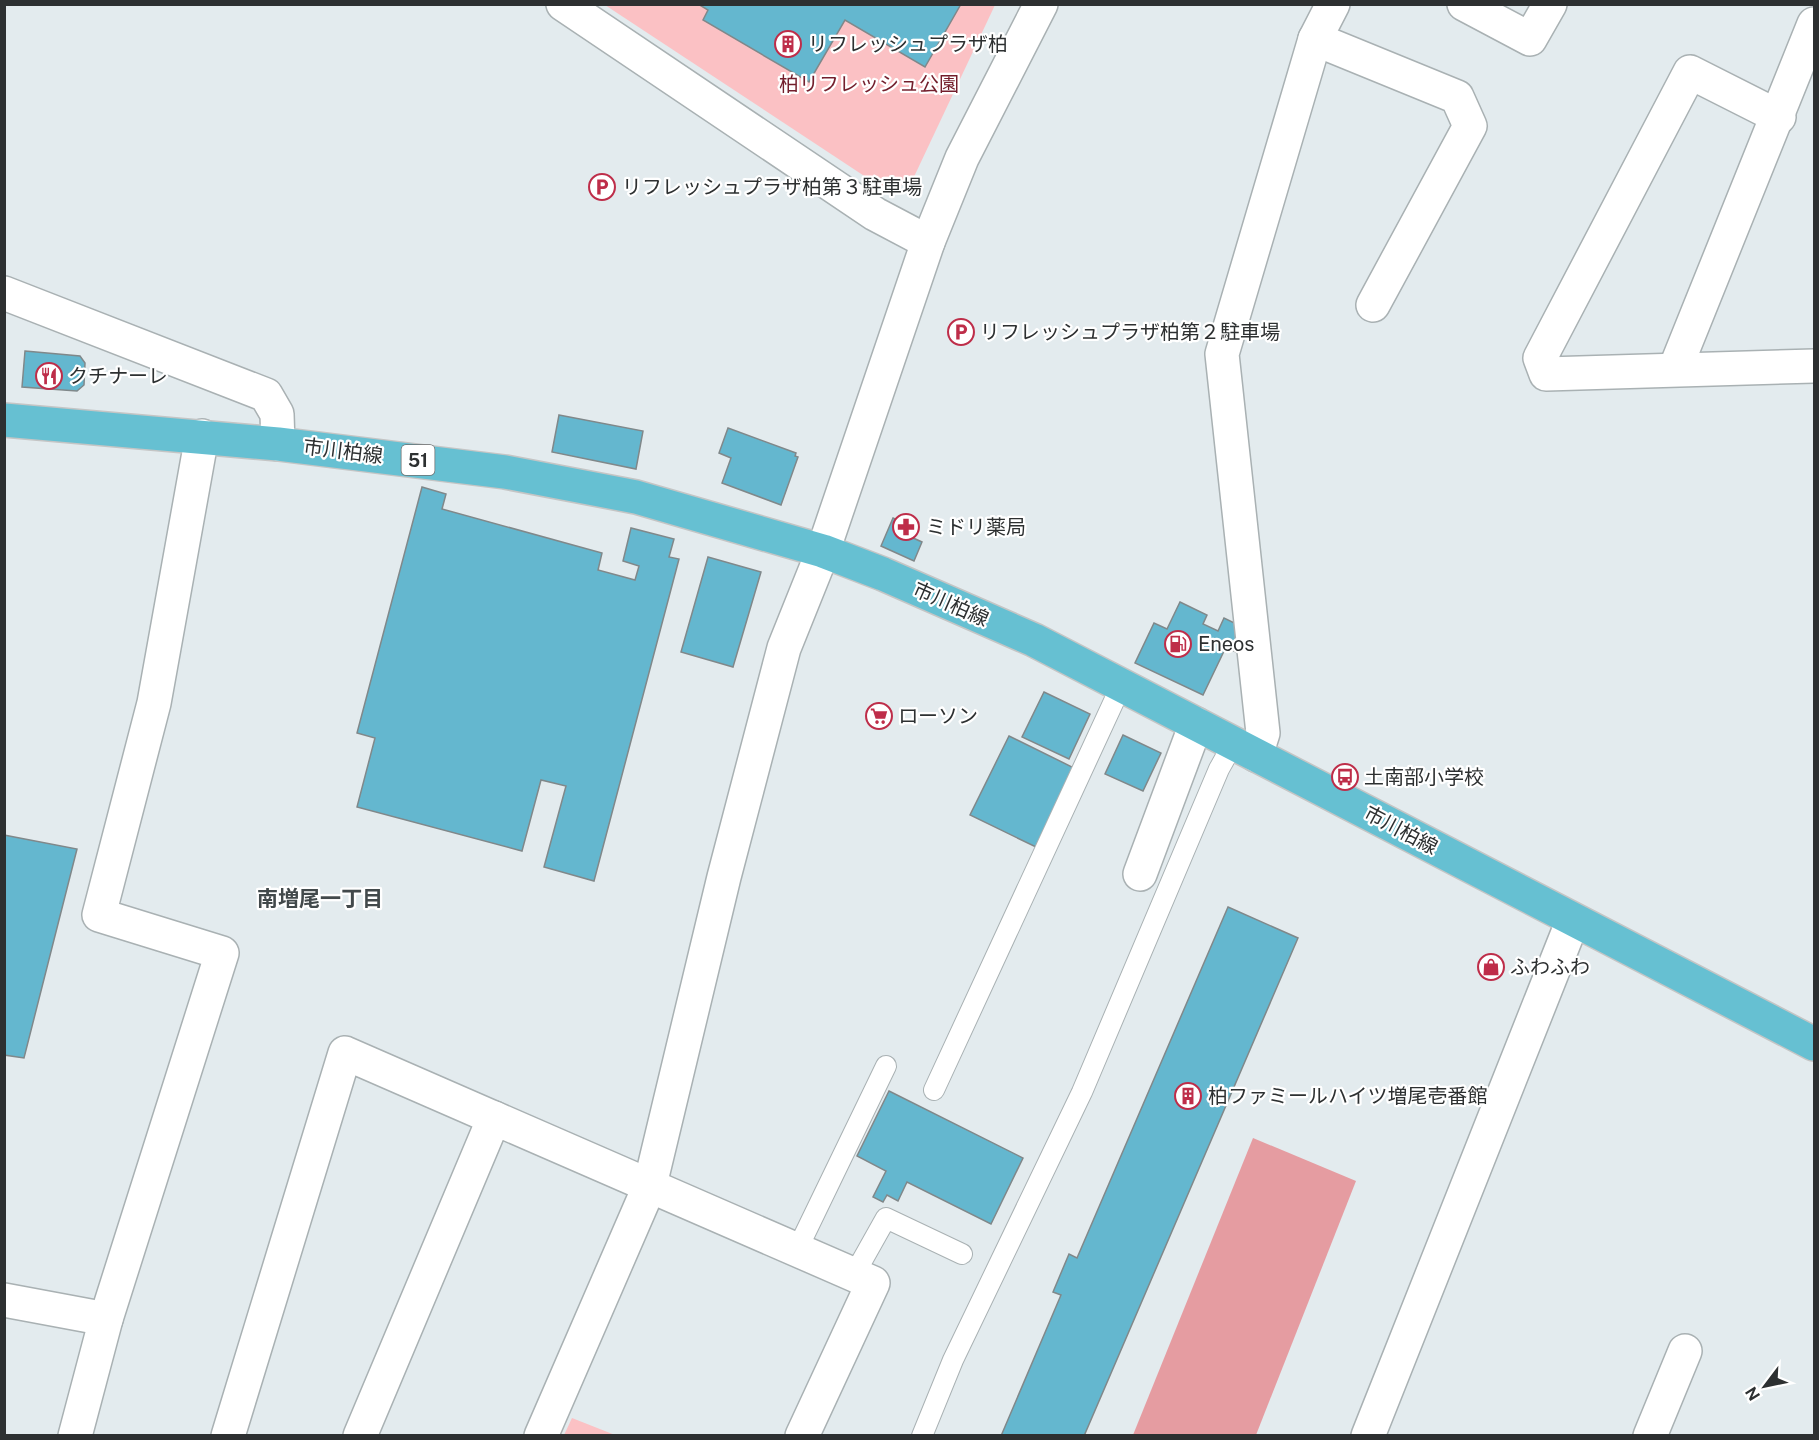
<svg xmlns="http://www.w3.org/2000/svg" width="1819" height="1440" font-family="'Public Sans','Noto Sans JP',sans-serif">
	<rect width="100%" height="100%" fill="#e3ebee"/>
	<!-- green -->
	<g fill="#fbc1c4">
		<polygon points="605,5 995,5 912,181 887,191"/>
		<polygon points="572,1418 615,1435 564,1435"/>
	</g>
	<!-- forest -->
	<polygon fill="#e59ca1" points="1253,1138 1356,1181 1256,1435 1133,1435"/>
	<!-- building -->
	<g fill="#64b7cf" stroke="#80888a" stroke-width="1.5">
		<polygon points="698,4 961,4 925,67 845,20 809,82 703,20 708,10"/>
		<polygon points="25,351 80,356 85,363 84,385 77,391 22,387"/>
		<polygon points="559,415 643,431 636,469 552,452"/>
		<polygon points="728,428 796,453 795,456 798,457 781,505 722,483 731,458 719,453"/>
		<polygon points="422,487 446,494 442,509 602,553 598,570 635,580 639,566 623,561 631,528 674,539 669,557 679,559 594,881 544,867 566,786 541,780 522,851 357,807 375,738 357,733"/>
		<polygon points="893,518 915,528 911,537 922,542 914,561 881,546"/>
		<polygon points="708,557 761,572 733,667 681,652"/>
		<polygon points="1180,602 1207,615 1203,624 1218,631 1224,618 1247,629 1236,652 1226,647 1203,695 1135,663 1154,623 1167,629"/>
		<polygon points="1044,692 1090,714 1069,759 1022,737"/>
		<polygon points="1123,735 1161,753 1143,791 1105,774"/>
		<polygon points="1009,736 1074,768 1036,847 970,815"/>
		<polygon points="4,835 77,849 24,1058 4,1055"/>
		<polygon points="1228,907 1298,938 1084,1436 1001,1436 1061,1295 1053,1292 1069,1254 1077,1258"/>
		<polygon points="889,1091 1023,1158 991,1224 907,1182 898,1201 887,1195 883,1202 873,1197 886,1171 857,1156"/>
	</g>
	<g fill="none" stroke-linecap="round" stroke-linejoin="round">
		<defs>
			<g id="service">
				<polyline points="934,1090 1121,686"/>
				<polyline points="797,1250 886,1066"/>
				<polyline points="854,1275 886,1218 962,1254"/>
				<polyline points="922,1436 953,1360 1082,1092 1219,769 1233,744"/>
			</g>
			<g id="minor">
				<polyline points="563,4 875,214 928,242"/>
				<polyline points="1464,4 1530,39 1550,4"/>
				<polyline points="1315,39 1457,97 1470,126 1373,305"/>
				<polyline points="1779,117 1690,72 1540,358 1546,374 1814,366"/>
				<polyline points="1675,369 1814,24"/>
				<polyline points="1256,755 1263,733 1222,354 1315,39 1333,4"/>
				<polyline points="1140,874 1196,724"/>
				<polyline points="4,1300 106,1319"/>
				<polyline points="75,1436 106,1319 222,953 99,915 154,703 202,436"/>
				<polyline points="228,1436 345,1053 494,1118"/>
				<polyline points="360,1436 494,1118 873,1283 802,1436"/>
				<polyline points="541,1436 650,1185 724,877 784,648 823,551"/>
				<polyline points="1368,1436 1573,920"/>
				<polyline points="1650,1436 1685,1351"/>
			</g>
			<g id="tertiary">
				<polyline points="4,293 266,395 277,414 278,444"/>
				<polyline points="823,551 928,242 962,158 1041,4"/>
			</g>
			<polyline id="primary" points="4,420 278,444 505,472 636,497 823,551 883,574 1034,640 1814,1044"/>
		</defs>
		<!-- service casing -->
		<use href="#service" stroke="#a9b1b3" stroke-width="22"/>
		<!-- minor casing -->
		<use href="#minor" stroke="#a9b1b3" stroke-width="36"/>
		<!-- tertiary casing -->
		<use href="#tertiary" stroke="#a9b1b3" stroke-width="36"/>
		<!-- primary casing -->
		<use href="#primary" stroke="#c4c5c5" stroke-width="36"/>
		<!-- service -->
		<use href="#service" stroke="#fff" stroke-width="20"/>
		<!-- minor -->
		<use href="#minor" stroke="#fff" stroke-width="33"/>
		<!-- tertiary -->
		<use href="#tertiary" stroke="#fff" stroke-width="33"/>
		<!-- primary -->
		<use href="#primary" stroke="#66c0d2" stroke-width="33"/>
	</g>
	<!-- icons -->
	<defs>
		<symbol id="building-ring" viewBox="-11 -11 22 22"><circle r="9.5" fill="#fff" stroke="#be2d49" stroke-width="1.5"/><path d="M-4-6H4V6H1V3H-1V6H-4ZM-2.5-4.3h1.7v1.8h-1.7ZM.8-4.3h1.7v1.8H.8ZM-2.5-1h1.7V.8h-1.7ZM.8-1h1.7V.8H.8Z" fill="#be2d49"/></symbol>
		<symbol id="parking-ring" viewBox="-11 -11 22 22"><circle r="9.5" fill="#fff" stroke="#be2d49" stroke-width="1.5"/><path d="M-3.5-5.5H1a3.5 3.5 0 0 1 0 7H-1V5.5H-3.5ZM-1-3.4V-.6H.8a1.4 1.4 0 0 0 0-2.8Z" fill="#be2d49"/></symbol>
		<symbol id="restaurant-ring" viewBox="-11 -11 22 22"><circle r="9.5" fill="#fff" stroke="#be2d49" stroke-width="1.5"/><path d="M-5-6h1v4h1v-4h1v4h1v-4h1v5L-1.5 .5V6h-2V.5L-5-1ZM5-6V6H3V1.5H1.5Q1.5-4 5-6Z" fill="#be2d49"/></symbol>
		<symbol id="pharmacy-ring" viewBox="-11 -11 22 22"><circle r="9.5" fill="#fff" stroke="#be2d49" stroke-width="1.5"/><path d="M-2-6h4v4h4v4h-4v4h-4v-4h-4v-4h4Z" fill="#be2d49"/></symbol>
		<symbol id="fuel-ring" viewBox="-11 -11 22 22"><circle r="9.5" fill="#fff" stroke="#be2d49" stroke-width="1.5"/><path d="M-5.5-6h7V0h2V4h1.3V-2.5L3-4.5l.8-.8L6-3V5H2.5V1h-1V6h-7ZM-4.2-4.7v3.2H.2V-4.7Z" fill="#be2d49"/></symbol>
		<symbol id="supermarket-ring" viewBox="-11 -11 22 22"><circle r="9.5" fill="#fff" stroke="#be2d49" stroke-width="1.5"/><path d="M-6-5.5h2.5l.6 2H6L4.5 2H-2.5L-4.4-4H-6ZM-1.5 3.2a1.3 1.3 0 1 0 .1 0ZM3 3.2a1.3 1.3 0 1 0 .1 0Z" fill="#be2d49"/></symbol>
		<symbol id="bus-ring" viewBox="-11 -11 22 22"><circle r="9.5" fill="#fff" stroke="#be2d49" stroke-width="1.5"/><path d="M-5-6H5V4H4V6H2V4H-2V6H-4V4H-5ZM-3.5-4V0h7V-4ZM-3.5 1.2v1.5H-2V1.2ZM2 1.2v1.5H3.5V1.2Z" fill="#be2d49"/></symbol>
		<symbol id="shop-ring" viewBox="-11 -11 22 22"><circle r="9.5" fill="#fff" stroke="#be2d49" stroke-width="1.5"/><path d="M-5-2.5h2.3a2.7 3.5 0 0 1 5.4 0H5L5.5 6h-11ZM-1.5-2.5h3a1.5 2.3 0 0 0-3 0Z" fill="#be2d49"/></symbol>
	</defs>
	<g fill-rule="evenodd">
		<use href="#building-ring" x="773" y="29" width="30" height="30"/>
		<use href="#parking-ring" x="587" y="172" width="30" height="30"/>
		<use href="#parking-ring" x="946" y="317" width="30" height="30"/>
		<use href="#restaurant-ring" x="34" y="361" width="30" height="30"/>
		<use href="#pharmacy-ring" x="891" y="512" width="30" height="30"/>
		<use href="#fuel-ring" x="1163" y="629" width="30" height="30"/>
		<use href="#supermarket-ring" x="864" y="701" width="30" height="30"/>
		<use href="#bus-ring" x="1330" y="762" width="30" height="30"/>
		<use href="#shop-ring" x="1476" y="952" width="30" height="30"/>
		<use href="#building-ring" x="1173" y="1081" width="30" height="30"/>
	</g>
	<g text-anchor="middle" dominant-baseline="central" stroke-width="4.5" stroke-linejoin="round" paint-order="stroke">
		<!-- shield labels -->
		<rect fill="#fff" stroke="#6c6e6f" stroke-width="1.5" x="401.5" y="445" width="33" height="30" rx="4.5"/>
		<g font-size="18" font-weight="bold" fill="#2d3031">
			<text x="418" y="460">51</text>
		</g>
		<!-- poi labels -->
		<g font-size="20" fill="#2d3031" stroke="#fff" text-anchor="start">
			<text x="808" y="44">リフレッシュプラザ柏</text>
			<text x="622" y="187">リフレッシュプラザ柏第３駐車場</text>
			<text x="980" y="332">リフレッシュプラザ柏第２駐車場</text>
			<text x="68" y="376">クチナーレ</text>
			<text x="926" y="527">ミドリ薬局</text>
			<text x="1198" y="644">Eneos</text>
			<text x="898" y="716">ローソン</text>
			<text x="1364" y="777">土南部小学校</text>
			<text x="1510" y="967">ふわふわ</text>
			<text x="1208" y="1096">柏ファミールハイツ増尾壱番館</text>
		</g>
		<!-- park labels -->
		<g font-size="20" fill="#731e2c" stroke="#fff">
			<text x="869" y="84">柏リフレッシュ公園</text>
		</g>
		<!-- street labels -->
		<g font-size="20" fill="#2d3031" stroke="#fff">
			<text transform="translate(343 451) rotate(7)">市川柏線</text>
			<text transform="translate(951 604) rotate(24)">市川柏線</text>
			<text transform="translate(1401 830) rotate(28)">市川柏線</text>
		</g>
		<!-- neighbourhood labels -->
		<g font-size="21" font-weight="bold" fill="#42494b" stroke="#fff">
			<text x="320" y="898">南増尾一丁目</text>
		</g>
	</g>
	<!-- border -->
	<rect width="1819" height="1440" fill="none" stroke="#2d3031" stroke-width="12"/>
	<!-- north arrow -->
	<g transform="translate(1765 1386) rotate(238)" stroke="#ffffff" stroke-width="4.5" paint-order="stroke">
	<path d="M0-4.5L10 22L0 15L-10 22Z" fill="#2d3031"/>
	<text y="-9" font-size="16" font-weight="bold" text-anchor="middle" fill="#2d3031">N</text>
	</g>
</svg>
